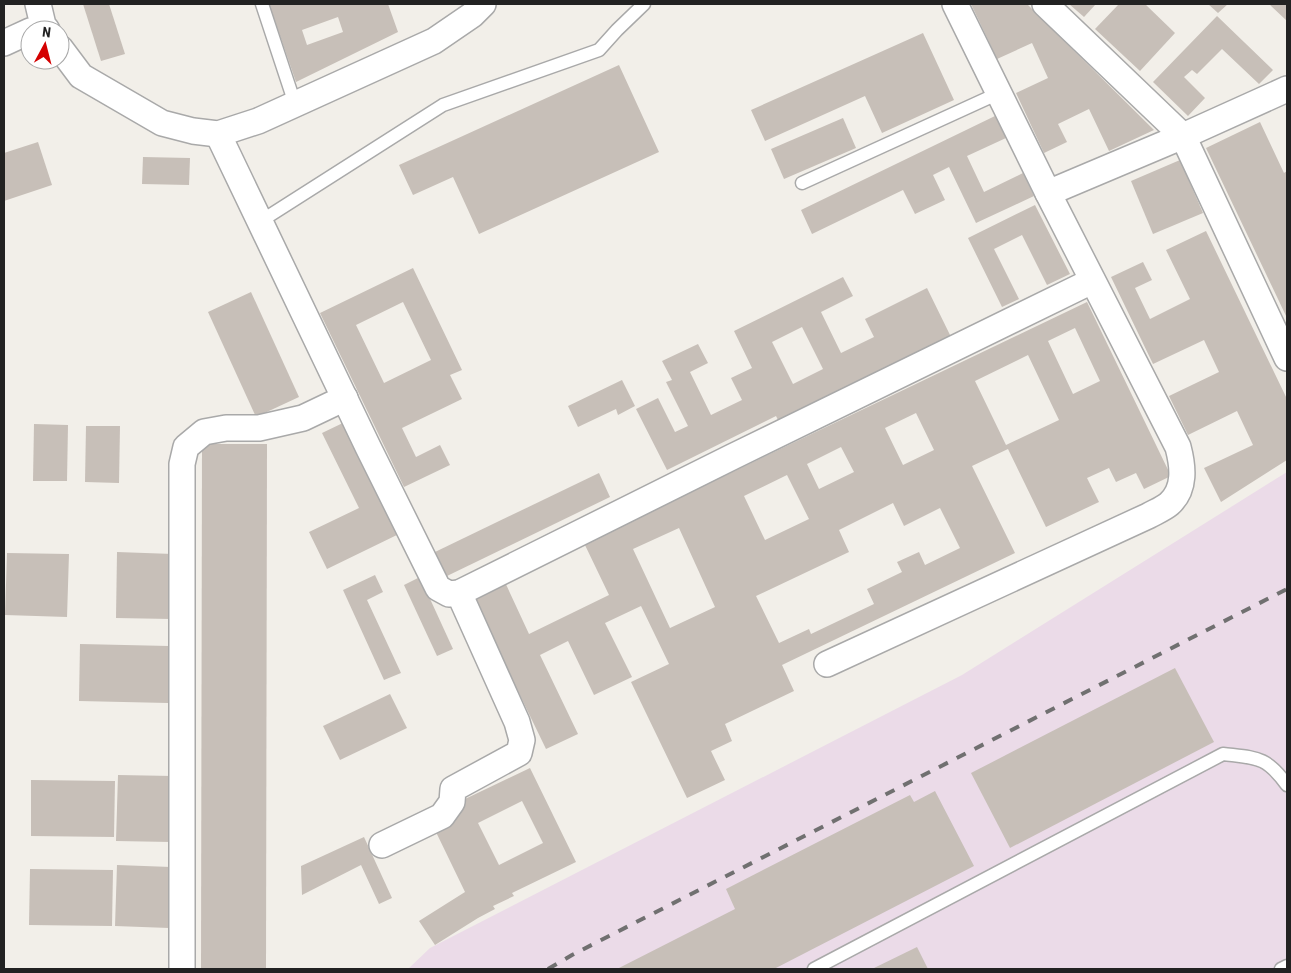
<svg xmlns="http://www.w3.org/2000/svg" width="1291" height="973" font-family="'Roboto Condensed',sans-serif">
	<rect width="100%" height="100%" fill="#f2efe9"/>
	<!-- industrial -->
	<polygon fill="#ebdbe8" points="1287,472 1287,969 408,969 430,948 962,675"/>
	<!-- building -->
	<g fill="#c7bfb8" fill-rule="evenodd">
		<polygon points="83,4 109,4 125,54 101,61"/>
		<path d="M 269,4 L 388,4 L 398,32 L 296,82 ZM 338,17 L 343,32 L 307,45 L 302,30 Z"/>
		<polygon points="971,4 1027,4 1154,130 1109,151 1089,109 1058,124 1067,142 1044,153 1016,93 1048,78 1032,43 997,59"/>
		<polygon points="1069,4 1096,4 1084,17"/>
		<polygon points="1119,4 1145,4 1175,33 1140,71 1095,29"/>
		<polygon points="1208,4 1228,4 1218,13"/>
		<polygon points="1269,4 1287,4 1287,21"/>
		<polygon points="1217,16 1273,70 1259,84 1222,49 1197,74 1192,70 1184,77 1205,98 1188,116 1153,82"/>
		<polygon points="923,33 954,100 882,133 865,96 765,141 751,110"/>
		<polygon points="619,65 659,152 479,234 453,177 413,195 399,165"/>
		<polygon points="995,116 1006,138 967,156 984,192 1023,173 1034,196 976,223 949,167 933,175 945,200 915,214 903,190 812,234 801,210"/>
		<polygon points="843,118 856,148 784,179 771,149"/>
		<polygon points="1260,122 1284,173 1287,171 1287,318 1206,148"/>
		<polygon points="38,142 52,185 4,201 4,153"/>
		<polygon points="143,157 190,158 189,185 142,184"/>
		<polygon points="1180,160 1203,213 1153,234 1131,181"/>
		<polygon points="1035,205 1070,274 1047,285 1022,235 994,249 1019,299 1002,307 968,238"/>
		<polygon points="1206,231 1287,399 1287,460 1221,502 1204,468 1253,445 1237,411 1188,435 1169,396 1219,372 1204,340 1153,364 1111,277 1143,262 1152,280 1135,288 1150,319 1190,299 1166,250"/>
		<path d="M 413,268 L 462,370 L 450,375 L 462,399 L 402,428 L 416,457 L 440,445 L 450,465 L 404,487 L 320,313 ZM 403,302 L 431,360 L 384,383 L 356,325 Z"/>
		<path d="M 843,277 L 853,296 L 821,312 L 841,353 L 874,337 L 865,319 L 927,288 L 951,337 L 779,422 L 776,416 L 667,470 L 636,409 L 658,398 L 675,432 L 688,426 L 666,382 L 672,380 L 662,361 L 698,344 L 708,363 L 690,372 L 711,415 L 742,400 L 731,378 L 752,368 L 734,331 ZM 802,327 L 823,369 L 793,384 L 772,342 Z"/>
		<polygon points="251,292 299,397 256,417 208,312"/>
		<path d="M 1087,302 L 1171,476 L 1144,489 L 1136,473 L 1116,482 L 1109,468 L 1087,478 L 1099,502 L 1046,527 L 1008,449 L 972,466 L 1015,553 L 782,665 L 794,691 L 725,724 L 732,741 L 711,751 L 725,780 L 687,798 L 631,682 L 669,664 L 641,606 L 605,623 L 632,677 L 594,695 L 568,641 L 540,655 L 578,734 L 546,749 L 472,596 L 504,580 L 529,634 L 609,595 L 584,543 ZM 1075,328 L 1100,381 L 1073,394 L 1048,341 ZM 1028,355 L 1059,420 L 1006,445 L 975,381 ZM 916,413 L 934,450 L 903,465 L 885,428 ZM 841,447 L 854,472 L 819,489 L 807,464 ZM 787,475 L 809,519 L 765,540 L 744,496 ZM 893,503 L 904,526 L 940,508 L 960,548 L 925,565 L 919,552 L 897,562 L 902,572 L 867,589 L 874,604 L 811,634 L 809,629 L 779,643 L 756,596 L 849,552 L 839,530 ZM 679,528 L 715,607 L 670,628 L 633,549 Z"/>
		<polygon points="622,380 635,406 618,415 616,409 578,427 568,406"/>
		<polygon points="347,421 401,533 327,569 309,532 359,508 322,433"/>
		<polygon points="34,424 68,425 67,481 33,481"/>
		<polygon points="86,426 120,426 119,483 85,482"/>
		<polygon points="202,444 267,444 266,969 201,969"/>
		<polygon points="599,473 610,497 447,576 435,552"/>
		<polygon points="117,552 173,554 171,619 116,618"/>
		<polygon points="7,553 69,554 67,617 5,615"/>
		<polygon points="375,575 383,592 367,600 401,673 384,680 343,590"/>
		<polygon points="420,577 453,649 437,656 404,585"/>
		<polygon points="80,644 169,646 168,703 79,701"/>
		<polygon points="1175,668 1214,742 1010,848 971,773"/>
		<polygon points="390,694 407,728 340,760 323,726"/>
		<path d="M 530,768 L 576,862 L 512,893 L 514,896 L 493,906 L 495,909 L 478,918 L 435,945 L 419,921 L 465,892 L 435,830 L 465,799 ZM 522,801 L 543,843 L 499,865 L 478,823 Z"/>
		<polygon points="118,775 173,776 171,842 116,841"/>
		<polygon points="31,780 115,781 114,837 31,836"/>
		<polygon points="935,791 974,866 774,969 617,969 735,909 726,889 910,795 914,802"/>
		<polygon points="364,837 392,898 379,904 361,865 302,895 301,866"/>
		<polygon points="117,865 171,867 169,928 115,926"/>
		<polygon points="30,869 113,870 112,926 29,925"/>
		<polygon points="917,947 928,969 872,969"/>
	</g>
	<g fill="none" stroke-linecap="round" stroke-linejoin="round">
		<defs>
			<g id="service">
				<polyline points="262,4 295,104"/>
				<polyline points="802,183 999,93"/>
				<polyline points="261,221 443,105 599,50 617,30 644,4"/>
				<path d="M 814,969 L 1223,754 C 1257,758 1266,756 1287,785"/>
				<polyline points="1281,969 1287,966"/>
			</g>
			<g id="minor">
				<polyline points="38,4 43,25 47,30"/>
				<polyline points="1045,4 1183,136 1287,358"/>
				<polyline points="4,43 30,31"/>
				<polyline points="60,48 81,76 162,123 193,131 218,134 258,121 434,41 472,15 483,4"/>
				<polyline points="218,134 368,447 438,588 449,594 459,593 732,457 1092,281"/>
				<polyline points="1048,193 1183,136 1287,89"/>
				<path d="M 827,664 L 1148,516 C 1155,512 1163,509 1169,504 C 1186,489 1183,466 1178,447 L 1048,193 L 955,4"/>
				<polyline points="382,845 442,816 452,802 453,789 519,753 522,740 517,722 459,593"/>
				<polyline points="182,969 182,464 186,447 204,432 226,428 259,428 303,418 345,398"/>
			</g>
		</defs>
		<!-- service casing -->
		<use href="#service" stroke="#a9a9a9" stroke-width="15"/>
		<!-- minor casing -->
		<use href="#minor" stroke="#a9a9a9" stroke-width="28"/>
		<!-- service -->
		<use href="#service" stroke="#fff" stroke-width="12"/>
		<!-- minor -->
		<use href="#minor" stroke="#fff" stroke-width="25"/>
		<!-- rail -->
		<polyline stroke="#707070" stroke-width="4" stroke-dasharray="10 10" stroke-linecap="butt" points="548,969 572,955 1287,589"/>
	</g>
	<!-- border -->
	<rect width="1291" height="973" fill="none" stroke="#222222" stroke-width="10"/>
	<!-- north arrow -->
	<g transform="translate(45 45) rotate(7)"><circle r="24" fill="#ffffff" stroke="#a7a7a7"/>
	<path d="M0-4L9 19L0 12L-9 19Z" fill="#d40000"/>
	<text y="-8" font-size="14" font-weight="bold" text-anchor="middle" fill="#222222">N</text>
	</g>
</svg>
